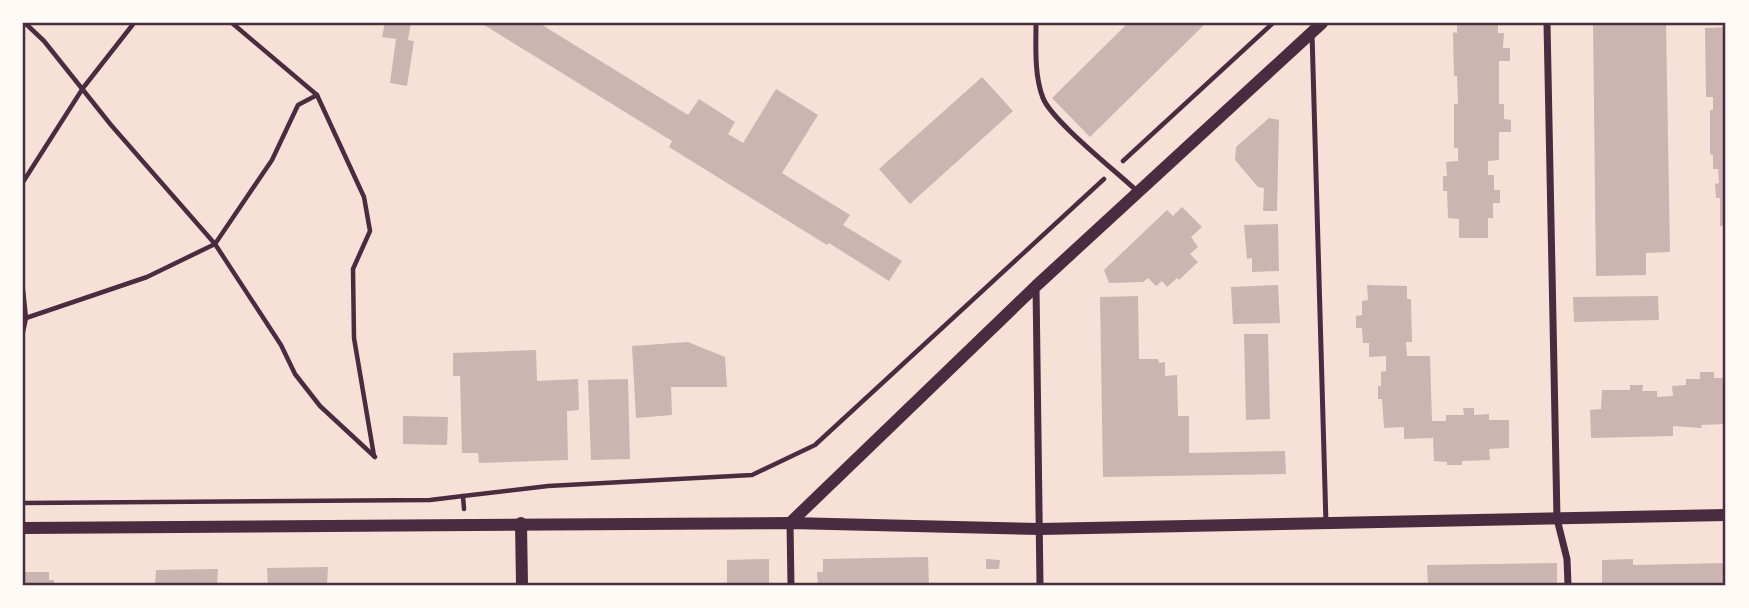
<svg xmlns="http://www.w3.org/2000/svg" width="1749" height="608" font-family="'DM Sans',sans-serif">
	<rect width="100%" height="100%" fill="#f7e1d7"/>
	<!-- building -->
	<g fill="#ccb4b1">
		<polygon points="385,23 411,23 408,40 414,41 407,86 390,83 396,39 382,37"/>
		<polygon points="481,23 539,23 688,115 699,99 735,122 728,134 743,143 776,89 818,115 782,173 850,215 843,225 902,261 889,281 829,243 827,245 669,147 672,141"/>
		<polygon points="1128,23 1206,23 1090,137 1052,98"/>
		<polygon points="1457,23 1498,23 1498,33 1504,33 1503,48 1510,48 1510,61 1499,61 1499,104 1504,104 1504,119 1511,120 1511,132 1499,132 1499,160 1488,161 1488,175 1494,175 1494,190 1500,190 1500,203 1493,203 1493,218 1488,218 1488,238 1459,238 1459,219 1448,218 1447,191 1443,191 1443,176 1447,176 1446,162 1458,161 1458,148 1454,148 1454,104 1458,104 1457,76 1454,76 1453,32 1457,33"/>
		<polygon points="1593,23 1666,23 1670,252 1646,253 1646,275 1596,276"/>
		<polygon points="1726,27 1726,226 1720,226 1720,198 1716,198 1715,184 1719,183 1718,169 1713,169 1713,155 1710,154 1710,110 1713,110 1713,97 1706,97 1705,28"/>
		<polygon points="982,77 1013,111 910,204 879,169"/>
		<polygon points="1269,118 1279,120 1277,211 1263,211 1264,188 1258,187 1235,160 1236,147"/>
		<polygon points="1182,207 1202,227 1191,237 1198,247 1190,254 1198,262 1179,280 1177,278 1167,287 1162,281 1156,286 1148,278 1143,282 1109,283 1104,270 1167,210 1173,216"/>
		<polygon points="1278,224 1279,271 1252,272 1252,258 1247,259 1244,225"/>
		<polygon points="1278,285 1280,323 1233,324 1231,287"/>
		<polygon points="1367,285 1407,286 1407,299 1411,299 1412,342 1406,342 1407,356 1430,356 1432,421 1446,421 1446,415 1464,415 1463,408 1474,408 1474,415 1489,414 1489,420 1509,420 1509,448 1489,449 1490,460 1462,461 1462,465 1447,465 1447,462 1434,461 1433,438 1404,439 1404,427 1384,428 1382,399 1378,399 1378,386 1381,386 1381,372 1386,371 1386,356 1369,357 1369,343 1363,343 1362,328 1356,328 1356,316 1362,315 1362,301 1368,300"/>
		<polygon points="1138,296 1139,359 1158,359 1159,363 1165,362 1165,376 1177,375 1178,416 1189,416 1189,453 1285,451 1286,474 1103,477 1100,297"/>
		<polygon points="1658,296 1659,320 1574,322 1573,297"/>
		<polygon points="1244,334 1268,334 1270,419 1246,420"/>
		<polygon points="688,342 725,357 727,387 671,387 672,415 636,418 632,346"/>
		<polygon points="536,350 537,381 578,379 579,410 567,411 568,460 479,463 478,453 462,453 460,376 453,376 453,353"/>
		<polygon points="1700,372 1714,372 1714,378 1726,378 1726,424 1701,425 1702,428 1673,426 1673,436 1591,438 1590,410 1601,409 1602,390 1630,390 1630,385 1643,385 1642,391 1657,391 1657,397 1673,396 1672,386 1686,385 1686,379 1700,379"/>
		<polygon points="628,379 630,459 591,460 588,380"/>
		<polygon points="403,416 448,417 447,445 403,444"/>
		<polygon points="928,557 929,585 818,585 817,572 823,572 823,559"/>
		<polygon points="769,559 769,585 727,585 727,560"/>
		<polygon points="986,559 1000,560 999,569 986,569"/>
		<polygon points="1633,559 1633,565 1726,563 1726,585 1602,585 1602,560"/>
		<polygon points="1557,563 1557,585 1428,585 1427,565"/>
		<polygon points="328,567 327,585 268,585 267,568"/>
		<polygon points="218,569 217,585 155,585 156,570"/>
		<polygon points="23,572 49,572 49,580 54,580 54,585 23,585"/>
	</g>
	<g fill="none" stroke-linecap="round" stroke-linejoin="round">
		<!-- path -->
		<g stroke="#4a2c40" stroke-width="4.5">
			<polyline points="25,23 44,41 111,125 215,244 281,345 295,374 320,406 375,457"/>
			<polyline points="232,23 317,95 364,197 370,231 353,269 354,338 374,456"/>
			<polyline points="1123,161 1273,23"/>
			<polyline points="23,182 83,88 134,23"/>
			<polyline points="23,290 26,318 23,332"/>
			<polyline points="26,318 147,277 215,244 272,160 298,105 317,95"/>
			<polyline points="23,503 430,500 463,496"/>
			<polyline points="464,509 463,496 548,486 752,475 815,445 1104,179"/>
		</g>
		<!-- service -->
		<g stroke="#4a2c40" stroke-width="5">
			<path d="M 1036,23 C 1036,46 1034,75 1043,98 C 1052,121 1117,172 1138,192"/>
			<polyline points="1312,33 1326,524"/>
		</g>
		<!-- minor -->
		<g stroke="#4a2c40" stroke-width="7">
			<polyline points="1547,23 1557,519 1567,559 1568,585"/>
			<polyline points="1036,286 1040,585"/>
			<polyline points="790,523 791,585"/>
		</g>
		<!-- tertiary -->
		<g stroke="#4a2c40" stroke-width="12">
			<polyline points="521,523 522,585"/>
			<polyline points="790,523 1036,286 1322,23"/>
			<polyline points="23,528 790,523 1040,529 1726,515"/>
		</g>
	</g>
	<!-- border -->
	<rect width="1749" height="608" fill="none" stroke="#fffaf5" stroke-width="49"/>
	<rect x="24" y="24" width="1700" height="560" fill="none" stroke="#4a2c40" stroke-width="2.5"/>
</svg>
